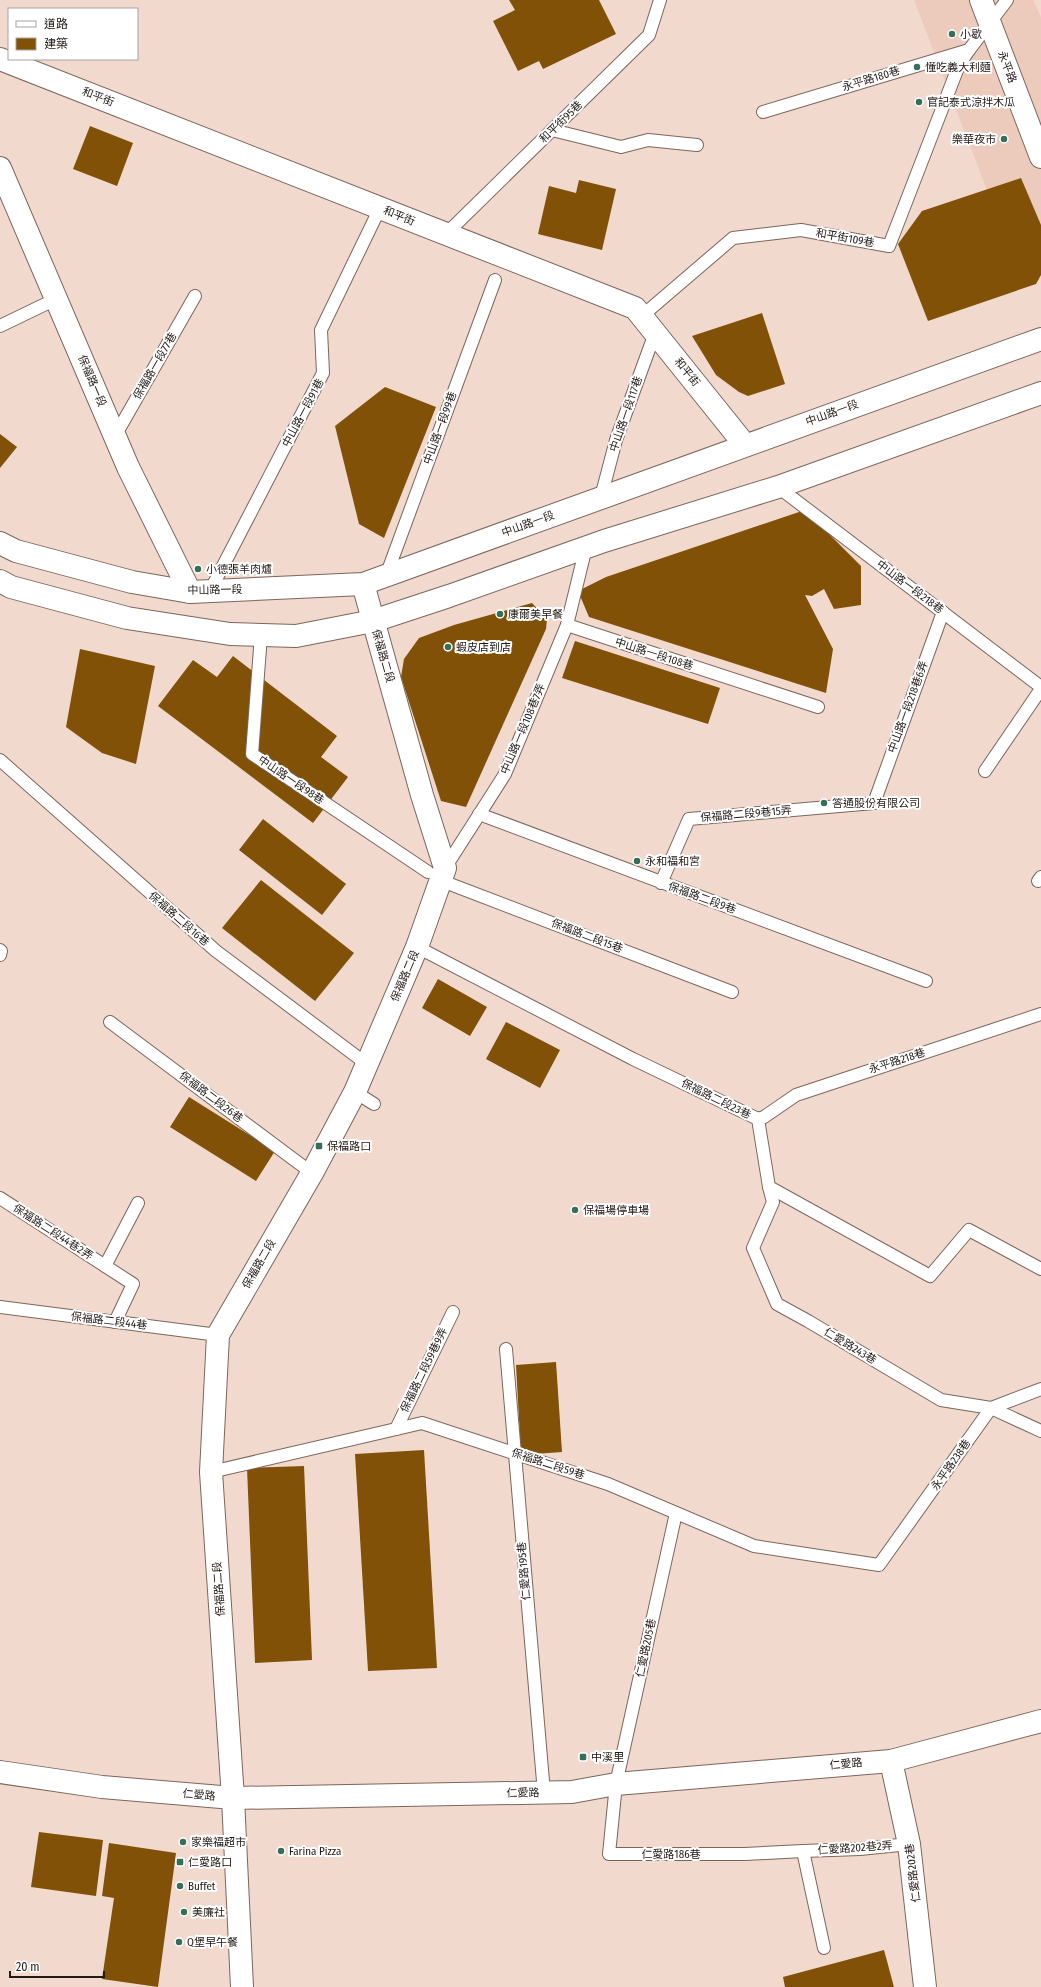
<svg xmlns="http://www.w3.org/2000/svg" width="1041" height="1987" font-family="'Fira Sans Condensed','Noto Sans TC',sans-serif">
	<rect width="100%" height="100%" fill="#f2d9ce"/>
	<!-- built -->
	<polygon fill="#eccbbd" points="914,0 1033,0 1041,17 1041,260 1016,266"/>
	<!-- building -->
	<g fill="#805106">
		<polygon points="509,0 599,0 616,34 543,69 539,61 518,71 493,21 515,10"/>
		<polygon points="90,126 133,143 117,186 73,169"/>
		<polygon points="1021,178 1041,225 1041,275 1036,284 928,321 898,244 922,211"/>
		<polygon points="579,180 616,189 602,250 538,234 549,186 576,193"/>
		<polygon points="762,313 785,384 748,396 739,392 716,375 692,336"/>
		<polygon points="385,387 436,407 384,538 359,524 335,426"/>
		<polygon points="0,434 17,447 0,468"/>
		<polygon points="805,510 861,566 861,605 834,609 824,589 812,596 805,595 833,649 826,693 589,617 578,591 606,577"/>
		<polygon points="532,603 547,619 546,629 466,807 441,801 401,677 404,659 419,638 454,625"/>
		<polygon points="575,641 720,688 708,724 562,678"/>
		<polygon points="80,649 155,666 136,764 102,753 66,727"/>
		<polygon points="233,656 337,736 321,757 348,777 313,823 158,706 193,660 217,677"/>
		<polygon points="263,819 346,884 322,915 239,850"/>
		<polygon points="261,880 354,953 315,1001 222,928"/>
		<polygon points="438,979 487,1007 470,1036 422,1008"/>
		<polygon points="506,1022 560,1050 540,1088 486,1059"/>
		<polygon points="189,1097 275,1151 256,1181 170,1127"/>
		<polygon points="556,1362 562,1452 521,1455 516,1365"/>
		<polygon points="424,1450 437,1668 368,1671 355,1454"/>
		<polygon points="304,1466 312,1660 255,1663 247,1468"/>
		<polygon points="39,1832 103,1840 96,1896 31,1887"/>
		<polygon points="109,1843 176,1853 158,1987 102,1979 114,1898 102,1896"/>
		<polygon points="884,1950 894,1987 785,1987 783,1977"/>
	</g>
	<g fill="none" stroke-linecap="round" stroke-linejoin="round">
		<defs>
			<g id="lane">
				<polyline points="763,112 969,50 1007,0"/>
				<polyline points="552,130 621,147 648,140 697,145"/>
				<polyline points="446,234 649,35 660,0"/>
				<polyline points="642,316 733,238 801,230 889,246 959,65 969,50"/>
				<polyline points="0,326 56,299"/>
				<polyline points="115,436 195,296"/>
				<polyline points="778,487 1041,687"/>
				<polyline points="601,497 616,440 655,333"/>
				<polyline points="586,547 567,625 818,707"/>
				<polyline points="386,576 495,280"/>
				<polyline points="210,591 323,373 321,330 380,208"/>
				<polyline points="261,635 252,754 428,872"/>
				<polyline points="0,760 216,951 368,1065"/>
				<polyline points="985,771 1041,689"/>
				<polyline points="479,814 926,981"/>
				<polyline points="445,868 505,774 567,625"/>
				<polyline points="442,881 732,992"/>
				<polyline points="1038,881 1041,877"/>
				<polyline points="661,883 689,819 874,803 943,612"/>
				<polyline points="417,947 633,1059 758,1119 769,1187 930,1276 969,1230 1041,1269"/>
				<polyline points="0,950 1,951 0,955"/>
				<polyline points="110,1022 312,1173"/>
				<polyline points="355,1092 374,1104"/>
				<polyline points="758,1119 764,1117 796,1095 1041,1014"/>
				<polyline points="769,1187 773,1202 753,1248 777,1304 808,1321 941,1400 991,1408 1041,1431"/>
				<polyline points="0,1198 133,1284 115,1322"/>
				<polyline points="105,1266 138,1203"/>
				<polyline points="0,1307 218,1335"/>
				<polyline points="506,1349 544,1793"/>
				<polyline points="396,1429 453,1312"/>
				<polyline points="211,1472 422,1423 608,1484 754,1546 879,1565 991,1408 1041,1389"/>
				<polyline points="676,1513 616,1784 609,1854 745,1854 803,1851"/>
				<polyline points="824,1948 803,1851 860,1849 909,1844"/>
			</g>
			<g id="street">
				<polyline points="981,0 1041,157"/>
				<polyline points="0,59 635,308 745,445"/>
				<polyline points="0,168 128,467 190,592"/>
				<polyline points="891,1761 909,1844 925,1987"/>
				<polyline points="0,1772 102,1787 233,1798 572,1792 616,1784 891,1761 1041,1721"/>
				<polyline points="242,1987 233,1798 211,1472 218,1335 312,1173 355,1092 417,947 445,868 422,795 363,584"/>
			</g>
			<g id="secondary">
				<polyline points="0,543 16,551 132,582 190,592 363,584 1041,339"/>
				<polyline points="0,581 11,587 127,618 230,634 296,636 373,621 449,596 604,541 778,487 1041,393"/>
			</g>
		</defs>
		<!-- lane casing -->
		<use href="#lane" stroke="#7b665c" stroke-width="14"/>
		<!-- street casing -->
		<use href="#street" stroke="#7b665c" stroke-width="24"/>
		<!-- secondary casing -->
		<use href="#secondary" stroke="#7b665c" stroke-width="24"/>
		<!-- lane -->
		<use href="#lane" stroke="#fff" stroke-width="12"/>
		<!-- street -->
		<use href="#street" stroke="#fff" stroke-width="22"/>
		<!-- secondary -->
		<use href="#secondary" stroke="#fff" stroke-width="22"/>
	</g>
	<!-- markers -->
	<g fill="#346f59" stroke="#fff" stroke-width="1.5">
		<circle cx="952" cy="34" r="4"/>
		<circle cx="917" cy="67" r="4"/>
		<circle cx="919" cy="102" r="4"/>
		<circle cx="1004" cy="139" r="4"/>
		<circle cx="198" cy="569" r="4"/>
		<circle cx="500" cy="614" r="4"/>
		<circle cx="448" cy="647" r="4"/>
		<circle cx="824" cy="803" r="4"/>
		<circle cx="637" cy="861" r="4"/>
		<rect x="315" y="1142" width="8" height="8" rx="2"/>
		<circle cx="575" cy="1210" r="4"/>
		<rect x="579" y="1753" width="8" height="8" rx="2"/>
		<circle cx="183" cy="1842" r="4"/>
		<circle cx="281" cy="1851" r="4"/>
		<rect x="176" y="1858" width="8" height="8" rx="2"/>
		<circle cx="180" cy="1886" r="4"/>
		<circle cx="184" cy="1912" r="4"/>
		<circle cx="179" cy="1942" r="4"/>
	</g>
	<g text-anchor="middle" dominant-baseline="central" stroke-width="4" stroke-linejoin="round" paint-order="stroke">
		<!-- poi labels -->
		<g font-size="11" fill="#211915" stroke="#fff" text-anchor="start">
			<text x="960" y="34">小歇</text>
			<text x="925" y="67">懂吃義大利麵</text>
			<text x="927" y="102">官記泰式涼拌木瓜</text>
			<text x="996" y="139" text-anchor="end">樂華夜市</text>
			<text x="206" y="569">小德張羊肉爐</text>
			<text x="508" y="614">康爾美早餐</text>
			<text x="456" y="647">蝦皮店到店</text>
			<text x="832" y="803">答通股份有限公司</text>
			<text x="645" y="861">永和福和宮</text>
			<text x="327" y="1146">保福路口</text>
			<text x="583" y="1210">保福場停車場</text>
			<text x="591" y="1757">中溪里</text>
			<text x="191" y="1842">家樂福超市</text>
			<text x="289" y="1851">Farina Pizza</text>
			<text x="188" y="1862">仁愛路口</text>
			<text x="188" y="1886">Buffet</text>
			<text x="192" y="1912">美廉社</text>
			<text x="187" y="1942">Q堡早午餐</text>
		</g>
		<!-- street labels -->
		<g font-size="11" fill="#211915" stroke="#fff">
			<text transform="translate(1007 67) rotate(69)">永平路</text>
			<text transform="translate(871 79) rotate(-17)">永平路180巷</text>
			<text transform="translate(98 97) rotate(21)">和平街</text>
			<text transform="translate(561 122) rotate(-44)">和平街95巷</text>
			<text transform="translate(399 216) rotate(22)">和平街</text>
			<text transform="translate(845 238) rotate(10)">和平街109巷</text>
			<text transform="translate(155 366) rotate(-60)">保福路一段77巷</text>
			<text transform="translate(687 372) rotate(51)">和平街</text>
			<text transform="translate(92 381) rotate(67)">保福路一段</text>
			<text transform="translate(303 413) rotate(-62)">中山路一段91巷</text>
			<text transform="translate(832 413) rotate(-20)">中山路一段</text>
			<text transform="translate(626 414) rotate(-71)">中山路一段117巷</text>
			<text transform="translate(440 428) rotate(-70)">中山路一段99巷</text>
			<text transform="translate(528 524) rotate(-20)">中山路一段</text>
			<text transform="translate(910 587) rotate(37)">中山路一段218巷</text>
			<text transform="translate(215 590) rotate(-1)">中山路一段</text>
			<text transform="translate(654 654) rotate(18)">中山路一段108巷</text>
			<text transform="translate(383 656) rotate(74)">保福路二段</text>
			<text transform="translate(908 707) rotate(-70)">中山路一段218巷6弄</text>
			<text transform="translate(523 729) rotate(-67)">中山路一段108巷7弄</text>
			<text transform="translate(291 780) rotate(34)">中山路一段98巷</text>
			<text transform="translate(746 814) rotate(-5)">保福路二段9巷15弄</text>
			<text transform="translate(702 898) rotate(20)">保福路二段9巷</text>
			<text transform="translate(179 919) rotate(41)">保福路二段16巷</text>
			<text transform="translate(587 936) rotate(21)">保福路二段15巷</text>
			<text transform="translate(405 976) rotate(-67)">保福路二段</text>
			<text transform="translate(897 1061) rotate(-18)">永平路218巷</text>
			<text transform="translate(211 1097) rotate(37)">保福路二段26巷</text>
			<text transform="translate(716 1099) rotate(26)">保福路二段23巷</text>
			<text transform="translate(53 1232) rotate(33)">保福路二段44巷2弄</text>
			<text transform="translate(259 1264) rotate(-60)">保福路二段</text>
			<text transform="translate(109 1321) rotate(7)">保福路二段44巷</text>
			<text transform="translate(850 1346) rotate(31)">仁愛路243巷</text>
			<text transform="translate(424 1370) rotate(-64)">保福路二段59巷9弄</text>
			<text transform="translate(548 1464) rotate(18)">保福路二段59巷</text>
			<text transform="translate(951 1465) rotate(-55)">永平路238巷</text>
			<text transform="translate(524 1571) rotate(-95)">仁愛路195巷</text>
			<text transform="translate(219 1589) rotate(-94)">保福路二段</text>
			<text transform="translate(646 1648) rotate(-78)">仁愛路205巷</text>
			<text transform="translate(846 1764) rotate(-5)">仁愛路</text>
			<text transform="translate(523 1793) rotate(-1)">仁愛路</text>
			<text transform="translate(199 1795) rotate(5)">仁愛路</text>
			<text transform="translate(855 1848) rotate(-4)">仁愛路202巷2弄</text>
			<text x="671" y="1854">仁愛路186巷</text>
			<text transform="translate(913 1873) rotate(-97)">仁愛路202巷</text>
		</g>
	</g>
	<!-- legend -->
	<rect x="8" y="8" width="130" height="52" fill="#ffffff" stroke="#a6a3a1"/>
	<rect x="16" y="21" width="20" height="6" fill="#ffffff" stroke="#a6a3a1"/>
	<text x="44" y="28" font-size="12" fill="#211915">道路</text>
	<rect x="16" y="38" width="20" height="12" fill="#805106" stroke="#a6a3a1"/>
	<text x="44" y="48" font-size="12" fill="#211915">建築</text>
	<!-- scale -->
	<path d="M10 1971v6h94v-6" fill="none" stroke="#211915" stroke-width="2"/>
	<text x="16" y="1971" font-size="12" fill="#211915" stroke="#ffffff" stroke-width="3" paint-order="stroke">20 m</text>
</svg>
